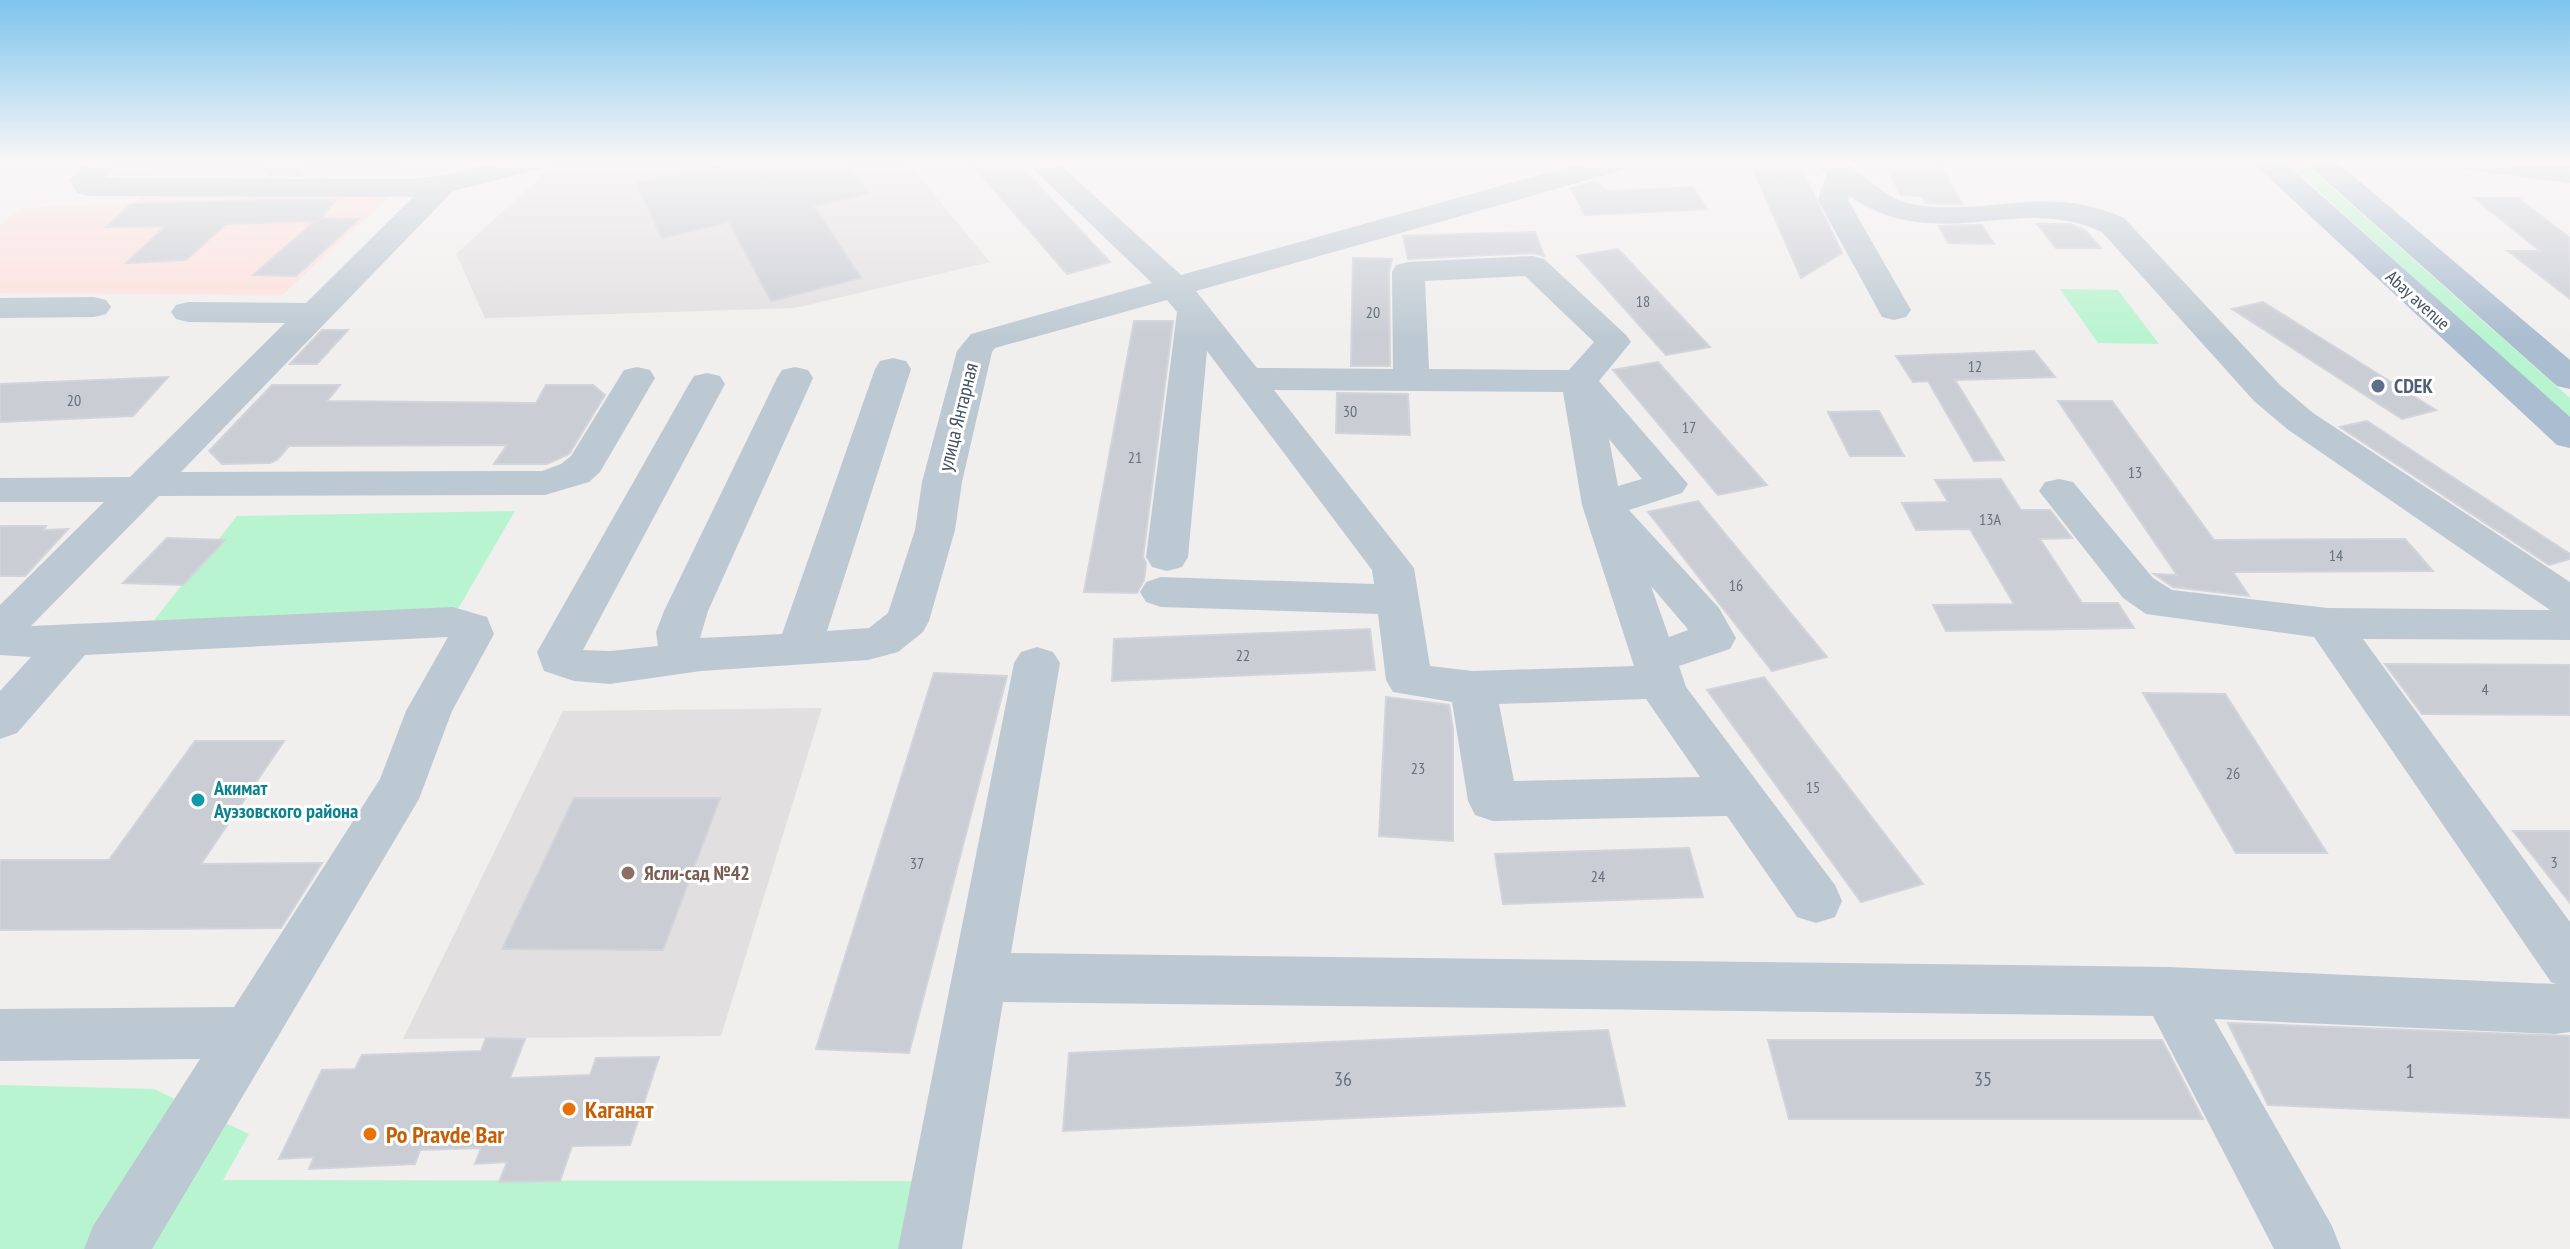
<svg xmlns="http://www.w3.org/2000/svg" width="2570" height="1249" font-family="'PT Sans Narrow',sans-serif">
	<rect width="100%" height="100%" fill="#f1eeee"/>
	<!-- education -->
	<g fill="#e2dfe0">
		<polygon points="116,162 424,162 390,170 98,177"/>
		<polygon points="557,162 907,162 990,262 795,308 485,318 456,254"/>
		<polygon points="822,708 721,1036 403,1039 563,711"/>
	</g>
	<!-- medical -->
	<polygon fill="#fddfdc" points="396,191 282,295 0,293 0,225 21,208 131,204 146,192"/>
	<!-- green -->
	<g fill="#b8f4cf">
		<polygon points="2287,162 2303,162 2570,398 2570,420"/>
		<polygon points="2060,289 2118,290 2159,344 2098,343"/>
		<polygon points="515,511 455,614 154,620 237,516"/>
		<polygon points="0,1085 154,1089 249,1134 223,1180 923,1181 911,1249 0,1249"/>
	</g>
	<!-- building -->
	<g fill="#cacdd4" stroke="#d2d4db" stroke-width="2">
		<polygon points="267,162 301,162 303,176 268,176"/>
		<polygon points="733,162 847,162 869,193 814,206 861,278 771,301 729,222 662,238 636,183"/>
		<polygon points="970,162 1017,162 1110,262 1067,274"/>
		<polygon points="1750,162 1798,162 1842,253 1801,278"/>
		<polygon points="1884,162 1938,162 1962,204 1926,203 1922,196 1901,195"/>
		<polygon points="1594,181 1608,191 1693,187 1707,209 1585,215 1571,188"/>
		<polygon points="2474,198 2518,198 2570,238 2570,299 2508,251 2540,251"/>
		<polygon points="269,200 336,200 321,218 359,219 296,276 253,275 315,221 226,224 186,260 126,263 166,226 106,227 131,204"/>
		<polygon points="2037,224 2070,224 2085,230 2101,248 2056,248"/>
		<polygon points="1982,225 1994,244 1948,243 1939,226"/>
		<polygon points="1535,232 1544,256 1533,253 1408,259 1403,236"/>
		<polygon points="1618,249 1710,347 1666,355 1577,256"/>
		<polygon points="1353,258 1392,259 1389,272 1390,366 1351,366"/>
		<polygon points="2263,302 2436,410 2402,419 2232,309"/>
		<polygon points="1134,321 1173,321 1143,557 1146,563 1144,580 1137,593 1084,592"/>
		<polygon points="322,330 348,330 317,364 290,364"/>
		<polygon points="2034,351 2055,377 1955,380 2004,460 1974,461 1928,381 1913,382 1896,356"/>
		<polygon points="1658,362 1767,485 1718,495 1613,370"/>
		<polygon points="168,377 133,416 0,422 0,384"/>
		<polygon points="272,385 340,385 327,401 536,403 546,385 593,385 605,395 569,454 547,464 494,464 507,445 289,446 277,460 270,463 222,464 209,451"/>
		<polygon points="1337,393 1408,394 1410,435 1336,433"/>
		<polygon points="2058,401 2112,401 2214,540 2405,539 2433,571 2233,572 2249,596 2173,587 2154,574 2177,575"/>
		<polygon points="1879,411 1904,456 1850,456 1828,412"/>
		<polygon points="2367,421 2570,554 2570,559 2549,565 2340,427"/>
		<polygon points="2001,479 2021,510 2050,510 2072,538 2040,539 2082,603 2118,603 2134,628 1946,631 1933,605 2014,604 1970,529 1916,530 1902,503 1948,502 1935,480"/>
		<polygon points="1698,501 1827,657 1772,671 1648,512"/>
		<polygon points="0,526 46,526 43,530 68,529 25,576 0,576"/>
		<polygon points="167,538 225,540 183,585 123,583"/>
		<polygon points="1370,629 1375,670 1112,681 1114,639"/>
		<polygon points="2385,664 2570,665 2570,715 2422,714"/>
		<polygon points="934,673 1007,676 909,1053 816,1049"/>
		<polygon points="1764,677 1923,884 1861,902 1707,690"/>
		<polygon points="2143,693 2225,694 2327,853 2236,853"/>
		<polygon points="1386,697 1449,705 1453,729 1453,841 1379,836"/>
		<polygon points="195,741 284,741 201,864 322,863 281,928 0,930 0,860 109,860"/>
		<polygon points="574,798 720,798 663,950 502,949"/>
		<polygon points="2513,831 2570,831 2570,903"/>
		<polygon points="1689,848 1703,897 1503,904 1495,854"/>
		<polygon points="2228,1023 2570,1036 2570,1118 2268,1105"/>
		<polygon points="1608,1030 1625,1106 1063,1131 1069,1053"/>
		<polygon points="486,1038 525,1039 510,1078 590,1075 596,1058 659,1057 630,1145 572,1146 560,1181 499,1182 507,1162 475,1164 481,1148 420,1150 415,1164 309,1169 314,1157 279,1159 322,1070 355,1069 362,1055 481,1051"/>
		<polygon points="1768,1040 2162,1040 2203,1119 1789,1119"/>
	</g>
	<g fill="none" stroke-linecap="round" stroke-linejoin="round">
		<!-- minor -->
		<g fill="#bdc9d2" fill-rule="evenodd">
			<polygon points="87,162 119,162 104,178 412,179 445,175 497,162 548,162 544,168 453,191 181,472 542,471 561,464 571,456 624,370 637,367 650,370 655,378 600,472 589,482 545,495 159,496 31,626 453,607 487,617 494,634 452,711 419,799 152,1249 84,1249 93,1226 200,1059 0,1061 0,1009 234,1007 380,779 406,711 448,637 85,655 17,733 0,739 0,691 31,657 0,655 0,605 104,502 0,502 0,478 130,477 285,323 188,322 176,319 171,312 176,305 188,302 306,303 413,197 88,196 77,193 70,180"/>
			<path d="M 1026,162 L 1057,162 L 1181,275 L 1586,162 L 1634,162 L 1630,168 L 1196,291 L 1257,368 L 1393,369 L 1392,272 L 1396,265 L 1408,262 L 1533,256 L 1544,259 L 1626,335 L 1631,342 L 1599,381 L 1688,484 L 1682,493 L 1629,510 L 1719,608 L 1736,638 L 1730,649 L 1679,666 L 1686,687 L 1835,885 L 1842,901 L 1835,917 L 1816,923 L 1797,917 L 1727,816 L 1493,821 L 1475,815 L 1468,801 L 1452,702 L 1393,692 L 1386,680 L 1378,614 L 1161,607 L 1146,602 L 1140,592 L 1146,582 L 1161,577 L 1374,584 L 1372,570 L 1207,351 L 1188,557 L 1182,567 L 1167,571 L 1152,567 L 1146,557 L 1177,312 L 1167,300 L 995,348 L 992,352 L 962,482 L 955,530 L 929,621 L 923,632 L 898,652 L 868,660 L 701,671 L 610,684 L 574,681 L 544,671 L 537,652 L 689,384 L 694,376 L 707,373 L 720,376 L 725,384 L 583,650 L 610,651 L 658,646 L 656,632 L 664,611 L 777,378 L 782,370 L 795,367 L 808,370 L 813,378 L 708,611 L 700,638 L 782,634 L 875,369 L 880,361 L 893,358 L 906,361 L 911,369 L 827,631 L 869,628 L 888,613 L 915,530 L 922,482 L 957,351 L 971,334 L 1152,283 ZM 1525,276 L 1594,342 L 1569,370 L 1429,369 L 1425,281 ZM 1274,390 L 1563,392 L 1582,505 L 1634,666 L 1473,671 L 1430,666 L 1414,568 ZM 1609,439 L 1642,479 L 1618,486 ZM 1651,586 L 1686,627 L 1688,630 L 1669,637 ZM 1646,699 L 1700,777 L 1514,781 L 1499,704 Z"/>
			<path d="M 1817,162 C 1825,162 1841,160 1847,164 C 1870,178 1887,201 1916,205 C 1991,216 2047,183 2124,218 L 2280,385 L 2313,413 L 2570,582 L 2570,640 L 2363,639 L 2570,922 L 2570,1032 L 2555,1034 L 2214,1019 L 2332,1226 L 2341,1249 L 2274,1249 L 2153,1016 L 1003,1002 L 962,1249 L 898,1249 L 1014,663 L 1021,652 L 1037,647 L 1053,652 L 1060,663 L 1011,953 L 2169,967 L 2556,984 L 2551,982 L 2314,637 L 2146,614 L 2123,598 L 2039,491 L 2045,482 L 2059,479 L 2073,482 L 2153,578 L 2172,590 L 2328,608 L 2550,610 L 2287,429 L 2254,401 L 2102,232 C 2017,192 1940,257 1849,196 L 1848,200 L 1911,310 L 1906,317 L 1894,320 L 1882,317 L 1818,200 L 1826,175 Z"/>
			<polygon points="2461,162 2570,165 2570,183 2475,171 2465,168"/>
			<polygon points="94,297 106,300 111,307 106,314 94,317 0,318 0,298"/>
		</g>
		<!-- major -->
		<g fill="#abbdd0" fill-rule="evenodd">
			<polygon points="2252,162 2284,162 2570,417 2570,448 2557,445"/>
			<polygon points="2305,162 2337,162 2570,360 2570,389 2557,386"/>
		</g>
	</g>
	<!-- sky -->
	<linearGradient id="sky" x2="0" y2="1"><stop stop-color="#7ec4ed"/><stop offset="0.48" stop-color="#f9f7f7"/><stop offset="1" stop-color="#f9f7f7" stop-opacity="0"/></linearGradient>
	<rect width="2570" height="337" fill="url(#sky)"/>
	<!-- markers -->
	<circle fill="#5c6f8a" stroke="#fff" stroke-width="3" cx="2378" cy="386" r="8"/>
	<circle fill="#0f9aa8" stroke="#fff" stroke-width="3" cx="198" cy="800" r="8"/>
	<circle fill="#8d6e63" stroke="#fff" stroke-width="3" cx="628" cy="873" r="8"/>
	<g fill="#e8710a" stroke="#fff" stroke-width="3">
		<circle cx="569" cy="1109" r="8"/>
		<circle cx="370" cy="1134" r="8"/>
	</g>
	<g text-anchor="middle" dominant-baseline="central" stroke-width="6" stroke-linejoin="round" paint-order="stroke">
		<!-- number labels -->
		<g font-size="16" fill="#66707c">
			<text x="1643" y="301">18</text>
			<text x="1373" y="312">20</text>
			<text x="1975" y="366">12</text>
			<text x="74" y="400">20</text>
			<text x="1350" y="411">30</text>
			<text x="1689" y="427">17</text>
			<text x="1135" y="457">21</text>
			<text x="2135" y="472">13</text>
			<text x="1990" y="519">13А</text>
			<text x="2336" y="555">14</text>
			<text x="1736" y="585">16</text>
			<text x="1243" y="655">22</text>
			<text x="2485" y="689">4</text>
			<text x="1418" y="768">23</text>
			<text x="2233" y="773">26</text>
			<text x="1813" y="787">15</text>
			<text x="2554" y="862">3</text>
			<text x="917" y="863">37</text>
			<text x="1598" y="876">24</text>
		</g>
		<!-- far-street labels -->
		<g font-size="18" fill="#44515e" stroke="#fff">
			<text transform="translate(2418 300) rotate(42)">Abay avenue</text>
		</g>
		<!-- service labels -->
		<g font-size="20" font-weight="bold" fill="#4e5e75" stroke="#fff" text-anchor="start">
			<text x="2394" y="386">CDEK</text>
		</g>
		<!-- street labels -->
		<g font-size="20" fill="#44515e" stroke="#fff">
			<text transform="translate(958 417) rotate(-76)">улица Янтарная</text>
		</g>
		<!-- culture labels -->
		<g font-size="20" font-weight="bold" fill="#0d838f" stroke="#fff" text-anchor="start">
			<text x="214" y="788">Акимат<tspan x="214" dy="23">Ауэзовского района</tspan></text>
		</g>
		<!-- education labels -->
		<g font-size="20" font-weight="bold" fill="#785e54" stroke="#fff" text-anchor="start">
			<text x="644" y="873">Ясли-сад №42</text>
		</g>
		<!-- near-number labels -->
		<g font-size="20" fill="#66707c">
			<text x="2410" y="1071">1</text>
			<text x="1343" y="1079">36</text>
			<text x="1983" y="1079">35</text>
		</g>
		<!-- near-food labels -->
		<g font-size="24" font-weight="bold" fill="#c56008" stroke="#fff" text-anchor="start">
			<text x="585" y="1109">Каганат</text>
			<text x="386" y="1134">Po Pravde Bar</text>
		</g>
	</g>
</svg>
